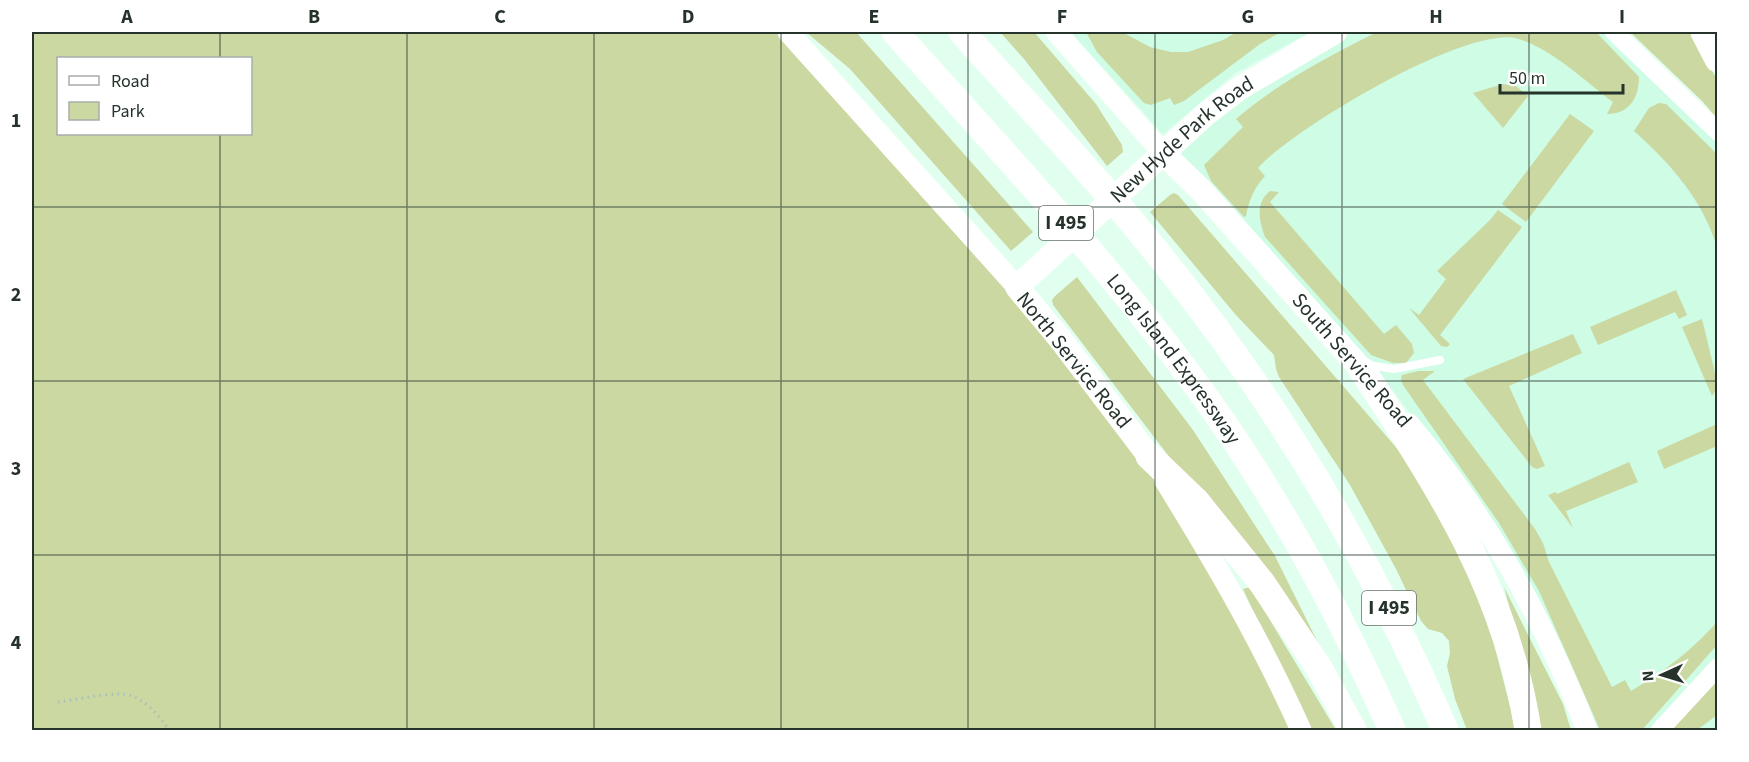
<svg xmlns="http://www.w3.org/2000/svg" width="1749" height="762" font-family="'Source Sans 3',sans-serif">
	<rect width="100%" height="100%" fill="#e1ffef"/>
	<!-- built -->
	<g fill="#cefce4">
		<polygon points="1071,32 1310,32 1234,74 1163,134"/>
		<polygon points="1349,32 1604,32 1718,143 1717,730 1594,730 1480,502 1371,363 1179,152 1269,78"/>
	</g>
	<!-- green -->
	<g fill="#cbd8a2" fill-rule="evenodd">
		<path d="M 32,32 L 788,32 L 1149,456 L 1301,730 L 32,730 ZM 58,58 L 250,58 L 250,134 L 58,134 Z"/>
		<polygon points="806,32 856,32 1033,232 1011,251 850,69"/>
		<polygon points="1000,32 1034,32 1096,104 1122,145 1123,152 1107,166 1024,59"/>
		<polygon points="1086,32 1122,32 1150,47 1171,52 1188,52 1223,40 1237,32 1281,32 1260,44 1184,101 1174,105 1170,98 1151,105 1144,103 1097,52"/>
		<path d="M 1377,32 L 1596,32 L 1639,77 C 1639,98 1629,114 1607,114 L 1613,102 C 1585,81 1552,49 1519,39 C 1469,23 1293,129 1258,168 L 1265,176 C 1254,188 1249,200 1246,216 L 1244,217 L 1211,181 L 1204,165 L 1243,127 L 1236,119 C 1278,83 1327,57 1377,32 Z"/>
		<polygon points="1630,32 1692,32 1717,80 1717,118 1702,101"/>
		<polygon points="1503,84 1516,86 1528,96 1503,128 1473,93"/>
		<path d="M 1659,103 L 1666,104 L 1717,154 L 1717,248 C 1704,201 1670,163 1634,131 L 1649,108 Z"/>
		<polygon points="1570,114 1594,131 1526,222 1502,204"/>
		<path d="M 1270,191 L 1279,192 L 1270,202 L 1384,334 L 1396,325 L 1412,344 L 1414,353 L 1406,363 L 1393,363 L 1371,355 L 1265,237 C 1259,221 1255,203 1270,191 Z"/>
		<polygon points="1174,193 1178,195 1401,453 1448,527 1490,628 1516,730 1467,730 1455,699 1447,666 1450,653 1449,641 1442,633 1428,629 1421,621 1396,569 1350,485 1279,377 1276,369 1274,355 1235,314 1150,212 1170,195"/>
		<polygon points="1498,210 1522,227 1440,335 1450,344 1447,347 1441,346 1409,308 1419,315 1446,279 1437,271 1490,220"/>
		<polygon points="1077,277 1193,430 1275,556 1336,679 1174,463 1053,305 1052,300 1055,296"/>
		<polygon points="1676,290 1687,315 1679,319 1675,312 1598,345 1590,327"/>
		<polygon points="1702,319 1717,381 1717,389 1712,396 1682,327"/>
		<polygon points="1573,334 1582,353 1509,386 1545,466 1537,469 1532,467 1463,379"/>
		<path d="M 1418,371 L 1435,371 L 1423,380 L 1535,529 L 1543,543 L 1549,562 L 1612,687 L 1625,680 L 1631,691 C 1667,669 1689,653 1717,622 L 1717,645 L 1642,730 L 1600,730 L 1539,591 L 1499,523 L 1403,385 L 1401,380 L 1402,375 Z"/>
		<polygon points="1717,424 1717,446 1664,469 1657,451"/>
		<polygon points="1629,462 1638,482 1566,511 1573,528 1548,495 1556,492 1557,494"/>
		<polygon points="1250,587 1336,730 1308,730 1243,589"/>
		<polygon points="1504,587 1563,704 1571,730 1535,730 1531,690"/>
		<polygon points="1717,680 1717,715 1697,730 1670,730"/>
	</g>
	<g fill="none" stroke-linecap="round" stroke-linejoin="round">
		<!-- path -->
		<path stroke="#a8c1b3" stroke-width="3" stroke-dasharray="1.5 4.5" stroke-linecap="butt" d="M 58,702 C 74,700 119,690 132,696 C 149,703 159,716 169,730"/>
		<!-- service -->
		<polyline stroke="#fff" stroke-width="8" points="1368,365 1394,369 1440,360"/>
		<!-- tertiary -->
		<g stroke="#fff" stroke-width="18">
			<polyline points="1614,32 1718,132"/>
			<polyline points="1660,730 1718,667"/>
		</g>
		<!-- secondary -->
		<g stroke="#fff" stroke-width="21">
			<polyline points="788,32 1017,287"/>
			<polyline points="1056,32 1163,153"/>
			<path d="M 1409,424 C 1489,518 1542,617 1587,730"/>
			<path d="M 1165,481 C 1215,562 1262,643 1301,730"/>
		</g>
		<!-- primary -->
		<g stroke="#fff" stroke-width="24">
			<polyline points="1163,153 1201,190 1363,371"/>
			<path id="s1" d="M 1149,456 L 1061,340 L 1017,287 L 1206,114 L 1240,88 L 1335,32"/>
		</g>
		<!-- motorway -->
		<g stroke="#fff" stroke-width="27">
			<path id="s2" d="M 895,32 C 1008,159 1127,283 1224,424 C 1290,520 1345,624 1392,730"/>
			<path d="M 962,32 C 1026,104 1094,174 1155,250 C 1274,396 1370,557 1445,730"/>
			<polyline points="1704,32 1718,59"/>
			<path d="M 1363,371 C 1440,489 1506,588 1528,730"/>
			<polyline points="1149,456 1196,501 1262,583 1319,668 1353,730"/>
		</g>
	</g>
	<!-- grid -->
	<path fill="none" stroke="#25332b" stroke-width="1.5" stroke-opacity="0.55" d="M 220,32 L 220,58M 407,32 L 407,730M 594,32 L 594,730M 781,32 L 781,730M 968,32 L 968,730M 1155,32 L 1155,730M 1342,32 L 1342,730M 1529,32 L 1529,730M 220,134 L 220,730M 32,207 L 1718,207M 32,381 L 1718,381M 32,555 L 1718,555"/>
	<g text-anchor="middle" dominant-baseline="central" stroke-width="4.5" stroke-linejoin="round" paint-order="stroke">
		<!-- shield labels -->
		<g fill="#fff" stroke="#66706b" stroke-width="1.5">
			<rect x="1039" y="206" width="54" height="34" rx="4.5"/>
			<rect x="1362" y="591" width="54" height="34" rx="4.5"/>
		</g>
		<g font-size="20" font-weight="bold" fill="#25332b">
			<text x="1066" y="223">I 495</text>
			<text x="1389" y="608">I 495</text>
		</g>
		<!-- street labels -->
		<g font-size="21" fill="#25332b" stroke="#fff">
			<text stroke="none"><textPath href="#s1" startOffset="436">New Hyde Park Road</textPath></text>
			<text transform="translate(1074 360) rotate(51)">North Service Road</text>
			<text stroke="none"><textPath href="#s2" startOffset="430">Long Island Expressway</textPath></text>
			<text transform="translate(1352 360) rotate(49)">South Service Road</text>
		</g>
	</g>
	<!-- border -->
	<rect width="1749" height="762" fill="none" stroke="#ffffff" stroke-width="66"/>
	<!-- legend -->
	<rect x="57" y="57" width="195" height="78" fill="#ffffff" stroke="#a8adaa" stroke-width="1.5"/>
	<rect x="69" y="76" width="30" height="9" fill="#ffffff" stroke="#a8adaa" stroke-width="1.5"/>
	<text x="111" y="87" font-size="18" fill="#25332b">Road</text>
	<rect x="69" y="102" width="30" height="18" fill="#cbd8a2" stroke="#a8adaa" stroke-width="1.5"/>
	<text x="111" y="117" font-size="18" fill="#25332b">Park</text>
	<!-- north arrow -->
	<g transform="translate(1662 675) rotate(266)" stroke="#ffffff" stroke-width="4.5" paint-order="stroke">
	<path d="M0-4.5L10 22L0 15L-10 22Z" fill="#25332b"/>
	<text y="-9" font-size="16" font-weight="bold" text-anchor="middle" fill="#25332b">N</text>
	</g>
	<!-- scale -->
	<path d="M1500 84v9h123v-9" fill="none" stroke="#25332b" stroke-width="3"/>
	<text x="1509" y="84" font-size="18" fill="#25332b" stroke="#ffffff" stroke-width="4.5" paint-order="stroke">50 m</text>
	<rect x="33" y="33" width="1683" height="696" fill="none" stroke="#25332b" stroke-width="2"/>
	<g font-size="20" text-anchor="middle" font-weight="bold" fill="#25332b">
		<text x="127" y="23">A</text>
		<text x="314" y="23">B</text>
		<text x="500" y="23">C</text>
		<text x="688" y="23">D</text>
		<text x="874" y="23">E</text>
		<text x="1062" y="23">F</text>
		<text x="1248" y="23">G</text>
		<text x="1436" y="23">H</text>
		<text x="1622" y="23">I</text>
		<text x="16" y="127">1</text>
		<text x="16" y="301">2</text>
		<text x="16" y="475">3</text>
		<text x="16" y="649">4</text>
	</g>
</svg>
